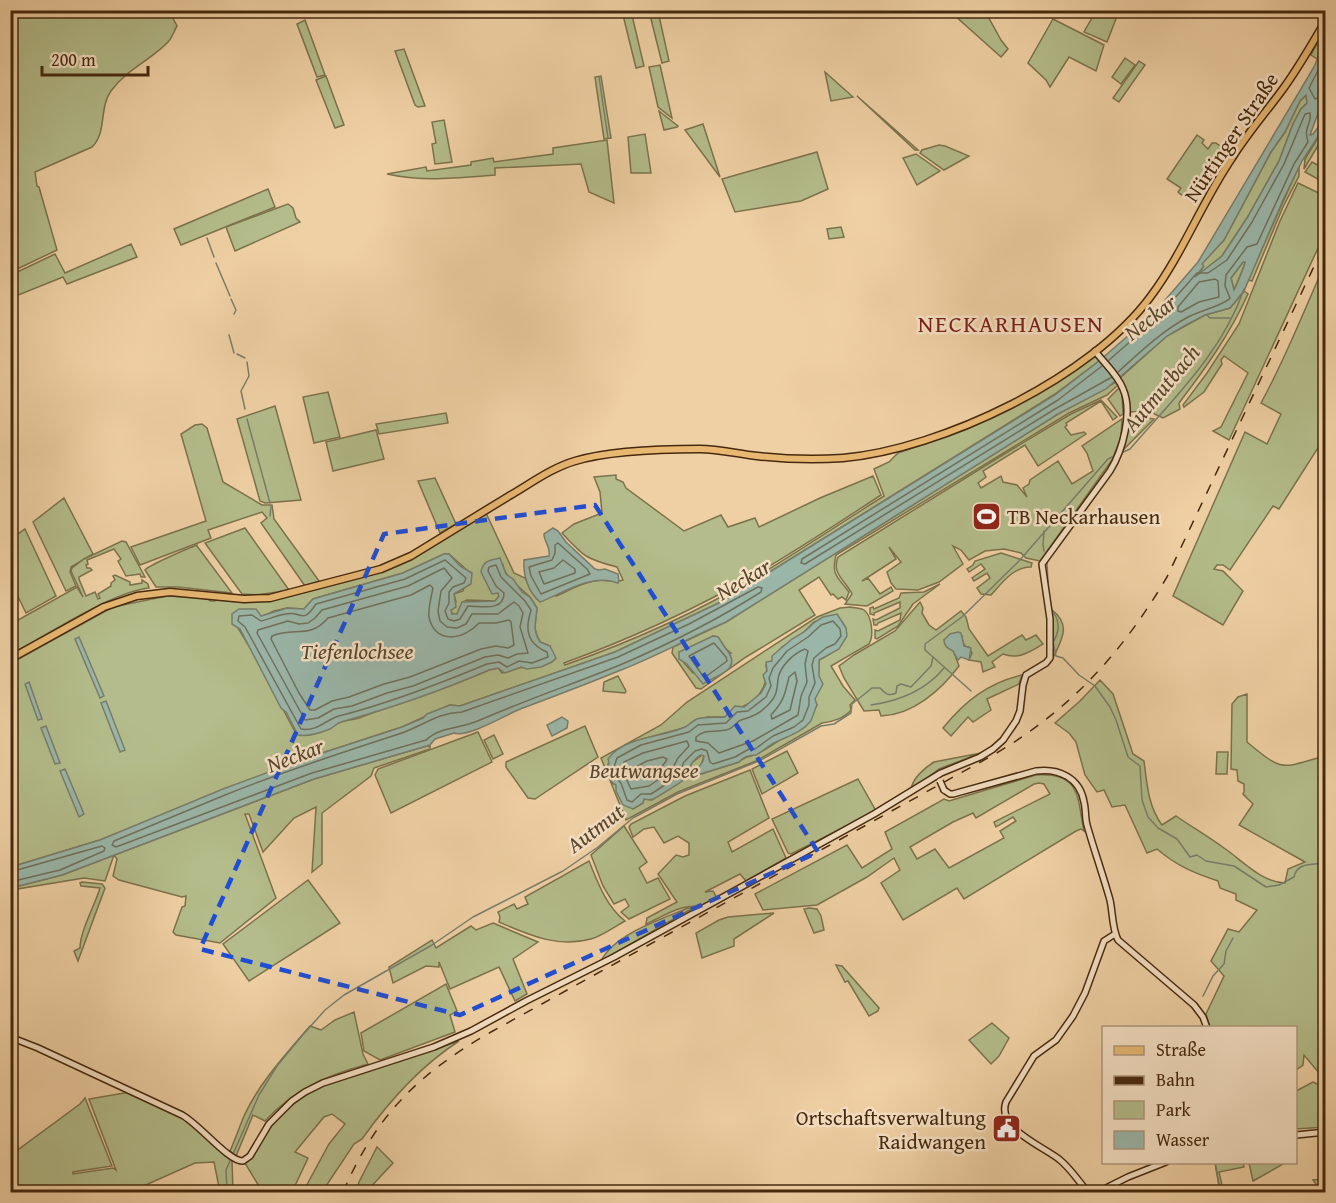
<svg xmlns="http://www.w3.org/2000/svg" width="1336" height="1203" font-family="'Gentium Book Plus',serif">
	<rect width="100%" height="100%" fill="#efd0a4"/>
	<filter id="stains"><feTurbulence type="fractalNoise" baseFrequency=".00333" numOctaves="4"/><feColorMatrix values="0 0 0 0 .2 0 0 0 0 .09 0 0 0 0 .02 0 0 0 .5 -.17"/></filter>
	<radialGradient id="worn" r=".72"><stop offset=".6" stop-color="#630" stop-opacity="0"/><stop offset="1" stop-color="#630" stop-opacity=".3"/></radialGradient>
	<!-- green -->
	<g fill="#b3bc8a" stroke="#7c724c" stroke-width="1.5" fill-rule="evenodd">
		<path d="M 11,10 L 169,11 L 177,26 C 174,31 172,38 168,42 C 151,60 127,69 111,91 C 99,107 107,133 92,147 L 35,172 L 37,186 L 39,187 L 57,250 L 13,271 L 10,266 Z"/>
		<polygon points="622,11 631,11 644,66 636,68"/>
		<polygon points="649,11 658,11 669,61 662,63"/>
		<polygon points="957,11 985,11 1001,40 1008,49 1001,57 953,14"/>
		<polygon points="1096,11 1119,11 1107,42 1084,32"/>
		<polygon points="1053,19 1104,45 1096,71 1069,57 1050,87 1046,80 1028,63"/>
		<polygon points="305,20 325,75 317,77 297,24"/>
		<polygon points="1325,28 1325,41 1317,59 1311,55"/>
		<polygon points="404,49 425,106 418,107 415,105 395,51"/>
		<polygon points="1125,58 1135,65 1121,84 1112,77"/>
		<polygon points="1139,61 1145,65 1119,102 1113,98"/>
		<polygon points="660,65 672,118 658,107 649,67"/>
		<polygon points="825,72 853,97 831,101"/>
		<polygon points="326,76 344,125 335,128 316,80"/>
		<polygon points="601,76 611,138 604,139 595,77"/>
		<polygon points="1306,95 1307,103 1301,109 1293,124 1279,161 1247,218 1222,256 1198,275 1203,267 1201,264 1224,240 1271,152 1285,132 1300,101"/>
		<polygon points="857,96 918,150 915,150"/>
		<polygon points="659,111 678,126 677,127 664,130"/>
		<polygon points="444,120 452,162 435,164 432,144 436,143 432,122"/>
		<polygon points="703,124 720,177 685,130"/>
		<polygon points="1325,126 1325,134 1304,169 1305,159"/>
		<polygon points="645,134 651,173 631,173 628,137"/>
		<polygon points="1197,135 1204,140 1202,143 1208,149 1212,143 1216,143 1227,151 1194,202 1180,194 1178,192 1181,188 1167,179"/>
		<path d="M 607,140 L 614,203 L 589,192 L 581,164 L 495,168 L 495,175 C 460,178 422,182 387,174 L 426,167 L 427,171 L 471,165 L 471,162 L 493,158 L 494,162 L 553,154 L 553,148 Z"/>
		<polygon points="939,145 945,146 969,156 944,170 920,153 922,150"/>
		<polygon points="817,152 828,189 801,201 735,212 722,179"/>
		<polygon points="916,154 940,171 917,185 903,158"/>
		<polygon points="1312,162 1325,169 1325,183 1305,172"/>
		<polygon points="1299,166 1299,176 1283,207 1252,281 1248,280"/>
		<polygon points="1298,183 1325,196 1325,233 1229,440 1213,431 1221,427 1248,373 1224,356 1221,360 1222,364 1204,392 1184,407 1183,405 1207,373 1239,324 1280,221"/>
		<polygon points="268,189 275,207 181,245 174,229"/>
		<polygon points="288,204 293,208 296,218 300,222 235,251 226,227"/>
		<polygon points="841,227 844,237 829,239 827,229"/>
		<polygon points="131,244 137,257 67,284 63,277 11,298 11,275 55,254 65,273"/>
		<path d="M 1243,262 L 1245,262 C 1245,265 1236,286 1234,290 L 1231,278 Z"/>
		<path d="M 1325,264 L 1325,446 L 1321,443 L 1279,509 L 1273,506 L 1230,570 L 1223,565 L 1217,565 L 1214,569 L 1223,571 L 1243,591 L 1223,625 L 1173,596 L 1245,432 L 1267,444 L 1281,414 L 1261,403 C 1286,358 1304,310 1325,264 Z"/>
		<path d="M 1244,291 L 1248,294 C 1230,334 1205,369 1179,403 L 1180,409 L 1163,418 L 1148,411 L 1129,412 L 1127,391 L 1120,378 L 1167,336 L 1205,315 L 1230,308 Z"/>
		<path d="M 1092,357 L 1096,357 L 1099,361 L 1055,394 L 723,601 L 615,652 L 460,706 L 450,705 L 402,727 L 307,758 L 100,840 L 11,867 L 11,663 L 113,607 L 167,596 L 208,598 L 210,601 L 215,601 L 218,599 L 250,602 L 270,601 L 389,569 L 486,513 L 514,573 L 525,578 L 529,585 L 556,596 C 568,591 581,583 594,581 C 604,578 614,584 623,580 L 617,567 C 586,559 584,557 562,533 L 574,524 L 602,513 L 600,492 L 594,477 L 616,475 L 616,479 L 623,482 L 626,488 L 684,531 L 721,515 L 728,527 L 755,518 L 759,527 L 820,498 L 873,476 L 881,495 C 840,522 799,549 756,574 C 695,609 630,639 564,663 L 565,665 C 630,642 696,613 756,577 C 799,551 841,523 884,496 L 874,469 L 889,462 L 898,453 L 967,429 L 1008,410 L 1048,387 ZM 444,554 L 449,554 L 469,572 L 463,591 L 454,594 L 456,602 L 451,609 L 452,614 L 457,614 L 463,602 L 467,600 L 495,601 L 499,596 L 498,593 L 492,593 L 484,577 L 503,565 C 505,577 520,588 529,596 C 532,599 534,604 537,608 C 536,622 532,629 540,642 L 550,646 L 526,667 C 518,667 511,671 502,673 L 498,668 L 489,670 C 446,689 402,701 359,718 C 353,720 346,720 340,722 C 329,726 319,735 306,735 C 302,736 298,732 294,730 L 255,656 L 238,628 L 274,611 L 287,608 L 304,609 L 313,599 L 403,573 Z"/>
		<path d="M 1116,382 L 1118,385 L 1107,395 L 1069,413 L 836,555 C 831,576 838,577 849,592 L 846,600 L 842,597 L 838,599 L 833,594 L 831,595 L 819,577 L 799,590 L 815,615 L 746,657 L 701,689 L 696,688 L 672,653 L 673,647 L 726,622 L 1058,414 ZM 713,636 L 718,637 L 725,648 L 731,653 L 693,673 L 684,663 L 683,651 Z"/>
		<polygon points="1119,388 1122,393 1123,414 1120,416 1108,399"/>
		<polygon points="328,392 340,437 314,443 303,397"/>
		<path d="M 1101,400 L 1117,417 L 1113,420 L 1101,401 L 1066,423 L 1067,425 L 1065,427 L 1071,435 L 1084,432 L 1086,434 L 1038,466 L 1025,445 L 983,471 L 986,477 L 978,483 L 981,488 L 1001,476 L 1003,482 L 1017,485 L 1027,497 L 1023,488 L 1029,484 L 1030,480 L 1058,461 L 1072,484 L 1093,471 L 1087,453 L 1082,446 L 1122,419 L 1121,437 L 1112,460 L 1040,561 L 1026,558 L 1021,553 L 1004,549 L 985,551 L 969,560 L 961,550 L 953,546 L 963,564 L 939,582 L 918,590 L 896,589 L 891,583 L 887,572 L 901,562 L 889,547 L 896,559 L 862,581 L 868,578 L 880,594 L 891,587 L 893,591 L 867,606 L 845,604 L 852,594 C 846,581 831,574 838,557 L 1001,456 L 1071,414 Z"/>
		<polygon points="275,406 301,500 265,503 260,501 237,419"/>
		<polygon points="446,413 448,423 379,434 376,424"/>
		<polygon points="1147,418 1154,419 1124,449 1128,424"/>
		<polygon points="202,424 207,428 223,482 262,505 272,505 274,519 319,581 305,586 261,523 267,518 262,512 208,530 211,538 140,565 131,547 206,521 181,434 195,425"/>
		<polygon points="376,430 384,459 333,471 326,442"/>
		<polygon points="435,478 456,524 440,533 418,481"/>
		<polygon points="64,498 93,554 71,567 70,572 76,586 66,591 33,522"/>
		<polygon points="245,528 289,590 258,595 242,594 205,543"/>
		<polygon points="25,529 56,596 26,613 11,582 11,539"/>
		<path d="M 122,541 L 126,542 L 145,577 L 141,577 L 140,574 L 126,576 L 118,561 L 121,559 L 114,549 L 87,560 L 88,564 L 86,565 L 87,568 L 90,568 L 92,570 L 79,577 L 79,579 L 86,596 L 95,592 L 98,599 L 100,598 L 98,594 L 111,586 L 111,583 L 115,580 L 113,576 L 115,575 L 130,582 L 130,585 L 142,583 L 142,580 L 148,584 L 149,588 C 109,593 48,635 11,654 L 11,624 L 77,587 L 83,597 L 71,571 L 72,568 L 84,559 Z"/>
		<path d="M 197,545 L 197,546 L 232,593 L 178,587 L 156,587 L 145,570 C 149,565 189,548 197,545 Z"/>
		<path d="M 1001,553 L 1032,563 L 1031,567 C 1013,567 1002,583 991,595 L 981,594 L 977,588 L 990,578 L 987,573 L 974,581 L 972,578 L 985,569 L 981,564 L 969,572 L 967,569 L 973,565 L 975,561 Z"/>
		<polygon points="940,584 913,604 898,626 877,639 875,638 875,630 878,631 900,620 901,613 878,623 877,625 874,625 873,619 876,620 900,608 900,602 874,613 874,615 870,614 870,608 873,607 874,609 899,598 901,593 924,592"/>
		<path d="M 920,602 L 923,608 L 922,613 L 929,625 L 936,630 L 961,611 L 966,617 L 969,629 L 988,656 L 1022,635 L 1026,640 L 1036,635 L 1043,644 C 1030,652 1018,660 1003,654 L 992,662 L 995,667 L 983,672 L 981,662 L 969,660 L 972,653 L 969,647 L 966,647 L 963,643 L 962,636 L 944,640 L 953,650 L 959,666 C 941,690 913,715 881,716 L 879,710 L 864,711 L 844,678 L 839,666 L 854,655 L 895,631 Z"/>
		<path d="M 850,607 C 854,608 861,608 864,610 C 872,616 874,636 869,644 L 831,666 L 843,686 L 855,700 L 850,705 L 851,710 C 845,718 832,722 822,723 L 756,761 L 678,792 L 626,820 L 601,758 L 661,725 L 687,702 L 817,617 L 840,608 ZM 838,616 C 840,620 845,625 846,629 C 849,643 829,655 819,660 L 818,689 L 814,701 L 817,705 C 803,724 780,741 759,753 C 753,757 745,755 739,762 L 698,775 L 704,756 L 702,755 L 689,765 L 682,780 L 652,800 L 644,799 L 643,803 L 633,809 L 616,785 L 612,783 L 608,764 L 610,763 L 627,746 L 639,740 L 687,727 L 695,720 L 708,717 L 725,717 C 731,710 738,709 746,705 C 761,698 769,681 766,665 L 773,661 L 776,654 L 782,647 L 804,632 L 814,622 Z"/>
		<path d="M 1051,609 C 1072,625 1062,639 1053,658 Z"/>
		<path d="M 1022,675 L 1019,684 L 987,699 L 991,710 L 973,722 L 968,717 L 951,736 L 943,728 C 965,701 988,683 1022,675 Z"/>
		<polygon points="618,676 626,691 625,693 603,691 604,682"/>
		<path d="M 1100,680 L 1113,694 L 1133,754 L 1144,761 C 1147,784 1148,806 1162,825 L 1176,816 C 1192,827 1209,837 1224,848 C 1243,861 1261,882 1285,883 L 1288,869 L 1305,862 L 1239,825 L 1253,804 L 1243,794 L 1244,792 L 1244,784 L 1238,781 L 1237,770 L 1231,769 L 1232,704 L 1238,697 L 1247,694 L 1247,742 C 1284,773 1281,768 1325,756 L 1325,1080 L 1304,1055 L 1303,1065 L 1296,1070 L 1296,1028 L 1210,1027 L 1206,1014 L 1224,976 L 1211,961 L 1228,929 L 1239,932 L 1257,910 L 1236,900 L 1236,894 L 1220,888 L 1218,881 C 1194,873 1177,866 1157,849 L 1147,853 L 1125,805 L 1112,807 L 1104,790 L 1097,792 L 1085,775 L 1076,742 L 1069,733 L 1055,723 L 1080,701 Z"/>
		<polygon points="585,726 598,757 535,799 528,798 506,767 506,762"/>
		<polygon points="478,732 492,762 391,813 375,775 378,769"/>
		<polygon points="494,735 503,754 493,759 484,740"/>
		<polygon points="430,745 430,749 374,768 371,776 322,813 322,864 312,872 316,807 294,818 263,852 249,814 245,814 276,898 220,943 176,935 173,932 182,907 185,906 186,896 182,897 119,880 113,876 117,859 114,855 105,881 84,878 11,890 11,888 62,875 314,779"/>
		<polygon points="787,751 798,773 762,794 752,769"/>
		<polygon points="1217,752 1228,752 1227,774 1216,774"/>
		<path d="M 981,753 L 939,769 L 911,790 C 912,779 924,768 934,762 Z"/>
		<path d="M 750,770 L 769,818 L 728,842 L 732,852 L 773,829 L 786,858 L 746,881 L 740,874 L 705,892 L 713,891 L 717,898 L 699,907 C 682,903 662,917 646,924 L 647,918 L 677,902 L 658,874 L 676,855 L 683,857 L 689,855 L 689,843 L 678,836 L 664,843 L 654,827 L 644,829 L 633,837 L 629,827 L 631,824 L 685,796 Z"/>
		<path d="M 1036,775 C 1081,772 1077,797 1084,831 L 1081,829 L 1076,831 L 964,899 L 957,888 L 903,920 L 881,883 L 900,870 L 894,858 L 867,877 L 817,905 L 763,910 L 755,894 L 847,845 L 862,868 L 892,849 L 885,832 L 944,799 L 949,801 ZM 1039,783 L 1044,784 L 1050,794 L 994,822 L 996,827 L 1013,817 L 1016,821 L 1000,831 L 1004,838 L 949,868 L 935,849 L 917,859 L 910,847 L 953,822 L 973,813 L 976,818 L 1034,784 Z"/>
		<polygon points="858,779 876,811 791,854 788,853 772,819"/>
		<polygon points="624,826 647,862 639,868 647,883 658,878 670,899 629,919 621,912 629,906 625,899 614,904 603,886 591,855"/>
		<path d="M 589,861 C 598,883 606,906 625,921 C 614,927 602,936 591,939 C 557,948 529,935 499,922 L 500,917 L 498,912 L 514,904 L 517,909 L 528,904 L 525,897 Z"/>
		<polygon points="308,880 340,923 249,981 223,944"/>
		<path d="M 82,882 L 102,884 L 105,888 L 78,961 L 74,951 L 80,948 C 80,931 95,905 100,888 L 81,886 L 80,883 Z"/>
		<path d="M 688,908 L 693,908 L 601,961 C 614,934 662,919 688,908 Z"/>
		<polygon points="809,908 817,909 821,916 824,930 814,933 804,909"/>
		<polygon points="774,913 734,939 734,946 702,958 696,933 719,920 728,917"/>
		<polygon points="493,923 538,942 513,959 527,994 515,1001 499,967 450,989 439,962 439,967 426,966 393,983 389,967 432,940 436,948 471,926 476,930"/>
		<polygon points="836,965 842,966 879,1008 878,1011 869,1016 848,981 845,982"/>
		<polygon points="446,984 457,1011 450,1015 455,1032 380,1060 364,1051 361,1033"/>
		<path d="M 354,1012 L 363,1054 L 368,1064 C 325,1076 296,1088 265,1121 L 253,1115 L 236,1156 L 230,1151 C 235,1140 239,1128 244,1116 C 259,1083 286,1054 310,1026 L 321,1030 L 335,1020 Z"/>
		<polygon points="992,1023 1009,1038 999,1056 991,1064 969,1040"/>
		<path d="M 459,1041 C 419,1067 389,1101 362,1139 L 354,1144 L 322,1192 L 303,1192 L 329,1144 L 345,1124 L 332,1114 L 324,1117 L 295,1152 L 308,1158 L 292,1192 L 275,1192 L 260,1188 L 245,1163 C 269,1127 283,1105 324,1085 Z"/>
		<polygon points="1313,1082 1325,1088 1325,1127 1296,1129 1296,1091"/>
		<polygon points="130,1092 191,1122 232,1160 233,1192 220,1192 214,1162 195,1163 130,1192 11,1192 11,1155 80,1104 85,1098 112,1166 73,1172 73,1174 113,1168 116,1170 89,1099"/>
		<polygon points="377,1147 393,1163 366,1192 356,1192 359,1182"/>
		<polygon points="1215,1163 1243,1163 1244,1167 1219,1172 1222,1185 1219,1186"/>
		<polygon points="1249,1163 1249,1162 1285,1163 1253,1181"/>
		<polygon points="1325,1179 1325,1192 1308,1192 1318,1187 1313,1180"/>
	</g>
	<!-- water -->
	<g fill="#9ab6a9" stroke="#787e6b" stroke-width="1.5" fill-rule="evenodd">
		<path d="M 1325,41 L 1325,95 L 1310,135 L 1313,134 L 1325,118 L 1325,126 L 1302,161 L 1283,200 L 1244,291 L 1230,308 L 1205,315 L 1186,325 L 1167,336 L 1106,389 L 1058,414 L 726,622 C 691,637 657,656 621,670 C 587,684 552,697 518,710 C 504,716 467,738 454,733 L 435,739 L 430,745 L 314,779 L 62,875 L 11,888 L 11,867 L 100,840 L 223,789 L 307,758 L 402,727 L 423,718 L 427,714 L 450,705 L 460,706 L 615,652 L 723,601 L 1055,395 L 1099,361 L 1153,314 L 1198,262 L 1314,67 ZM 1306,95 L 1307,103 L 1301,109 L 1293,124 L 1279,161 L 1247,218 L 1222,256 L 1195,277 L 1204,266 L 1202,264 L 1224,240 L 1271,152 L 1285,132 L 1300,101 ZM 1243,262 L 1245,262 C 1245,265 1236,286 1234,290 L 1231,278 Z"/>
		<path d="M 553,528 L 558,531 L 566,542 L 595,569 L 599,570 L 605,569 L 618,574 L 619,581 L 618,583 C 592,573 563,593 540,602 C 528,592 523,575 524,560 L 549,556 C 551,547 544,542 544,534 Z"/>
		<path d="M 444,554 L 449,554 L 460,566 L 472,573 L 471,584 L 454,594 L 456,607 L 451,610 L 452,614 L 457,614 L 462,602 L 495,601 L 499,596 L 498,593 L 492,594 L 481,572 C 483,560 491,560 500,558 L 506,574 L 513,579 L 522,592 L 530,597 L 537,608 C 536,622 532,629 540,642 L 550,646 L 556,658 L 552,662 L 541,667 L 527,669 L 521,667 L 505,673 L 498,668 L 489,670 C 441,691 391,708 341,722 C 337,723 334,727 330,729 C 320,733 308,737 298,735 L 286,712 L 281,708 L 240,629 L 232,624 L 232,614 L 239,609 L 256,609 L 261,616 L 287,608 L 304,609 L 313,599 L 403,573 Z"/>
		<path d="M 837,614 L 846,628 L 847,636 L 839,649 L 819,660 L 819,676 L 823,684 L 815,699 L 817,705 C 814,711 813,718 810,722 C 801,733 788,736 776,742 C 769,745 763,751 756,755 C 750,755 743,757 739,762 L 697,775 L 697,770 L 703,761 L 704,756 L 701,755 C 689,761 690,772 682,781 C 680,783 656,798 653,799 C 650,800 648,800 644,799 L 643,803 L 633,809 L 623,805 L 616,791 L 616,785 C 608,782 612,775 607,769 L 609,763 L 608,759 C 625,736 661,738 685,727 C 689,725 692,721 697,719 C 706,716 715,718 725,717 L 735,706 L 744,707 L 761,693 L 766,684 L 763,675 L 767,671 L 766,662 L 772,661 L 772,656 L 792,639 L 804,632 L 815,622 L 823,617 Z"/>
		<path d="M 958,632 L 961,633 L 964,646 L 971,648 L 969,660 L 961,657 L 958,660 L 953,651 C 947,648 944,646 944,640 L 950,634 Z"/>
		<path d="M 713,636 L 718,637 C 721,641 723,645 726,649 C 744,670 716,675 703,684 L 687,664 L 679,659 L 679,652 Z"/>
		<polygon points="79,637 104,696 100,698 75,639"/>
		<polygon points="29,682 42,719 38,720 25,684"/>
		<polygon points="106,701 125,750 120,752 101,703"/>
		<polygon points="562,717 568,721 567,728 552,736 547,725"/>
		<polygon points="46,726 60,763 55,764 41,728"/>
		<polygon points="65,769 84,814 79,817 60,771"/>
	</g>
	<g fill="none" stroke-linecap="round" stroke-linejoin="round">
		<!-- shore -->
		<g stroke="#70705c" stroke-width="1.5">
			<polyline points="1326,55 1309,88 1315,99 1326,95"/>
			<polygon points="1215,279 1218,281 1219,297 1199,302 1181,312 1178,311 1178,307 1199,282"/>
			<path d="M 1108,361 L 1157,318 L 1197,273 L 1208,273 L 1227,260 L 1252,222 L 1284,164 L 1305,114 L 1310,113 C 1312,126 1303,125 1308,142 L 1294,164 L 1257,244 L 1247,247 L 1226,275 L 1225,286 L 1230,298 C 1225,305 1199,311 1188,317 C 1162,331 1140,352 1118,372"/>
			<polyline points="1102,366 1058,400 802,559 801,563 805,564 1055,409 1112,377"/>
			<polygon points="558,543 587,569 590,574 541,594 531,576 529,567 552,560 555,553 555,545"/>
			<path d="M 445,560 L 466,578 L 464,583 L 453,587 L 449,592 L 449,603 L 445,611 L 448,619 L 454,621 L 460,619 L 468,606 C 481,606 504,612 504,593 L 496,586 L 488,571 L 489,567 L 496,565 L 501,577 L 525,601 L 531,610 C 530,615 528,620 528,625 C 527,639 535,647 547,652 L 548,657 L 532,663 L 519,661 L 507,667 L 499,662 L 487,664 C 439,684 390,703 339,716 C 327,719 317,732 301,729 L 245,627 L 238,621 L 239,616 L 252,615 L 261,621 C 269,619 278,615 286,614 C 303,611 302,625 316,604 L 405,579 Z"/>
			<polygon points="563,560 575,569 575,573 544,584 539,572 554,568"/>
			<polygon points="444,568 452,578 441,591 438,611 440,621 447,627 457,628 466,624 472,614 498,614 514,602 519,606 523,613 520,627 528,653 517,654 508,658 498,655 485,657 413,686 387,693 352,706 334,709 318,718 305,720 257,633 258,630 288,621 299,624 308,623 315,618 322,610 408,586"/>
			<path d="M 430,585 L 433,588 C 431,598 428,608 429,617 C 435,645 464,640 479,623 L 496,623 L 509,620 L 511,622 L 514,645 L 508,648 L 496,646 L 481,649 L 410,677 L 384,684 L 349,697 L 332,701 L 315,710 L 310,710 L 299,693 L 271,639 L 272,636 C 294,626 309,640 328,618 L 411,595 Z"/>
			<path d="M 758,587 L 762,588 L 761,592 C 717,620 669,644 620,665 C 573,684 526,700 480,720 C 461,729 441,726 426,740 L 312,773 L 116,847 L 112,845 L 114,841 C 151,826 188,810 225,795 C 282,772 340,753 399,734 C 424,726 435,713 462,712 L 618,657 L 689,624 Z"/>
			<polygon points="833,621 840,629 841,636 835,644 826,648 814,658 812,665 815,683 809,697 809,705 803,720 794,727 773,736 755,749 749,749 735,757 713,764 710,762 707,751 702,749 695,751 684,762 677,777 651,794 641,794 632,802 627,800 621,783 616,778 614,767 617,758 641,745 689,732 698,725 726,723 737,712 748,711 766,697 771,686 769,678 773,668 787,651 808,637 821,625"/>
			<polygon points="714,643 726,657 727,661 708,675 703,676 689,656"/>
			<path d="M 805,649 L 808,651 L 805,664 L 807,682 L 801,696 L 798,715 L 753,741 L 719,753 L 708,743 L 696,741 L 696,737 C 706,728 714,733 726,730 C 733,729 736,722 741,720 C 754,716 759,714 769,704 C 777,696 777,689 778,679 C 780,666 794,653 805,649 Z"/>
			<path d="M 795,672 L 797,681 L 790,710 L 772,719 L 771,715 C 784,701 785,694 789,677 Z"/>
			<polygon points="687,741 689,746 678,758 671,771 649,786 631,789 624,774 624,762 643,753"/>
			<path d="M 663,757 L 667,759 C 663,769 647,777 638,777 L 633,771 L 634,768 L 647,761 Z"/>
			<polyline points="10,872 102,846 105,848 104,851 60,870 10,882"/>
		</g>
		<!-- stream -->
		<g stroke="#787e6b" stroke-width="1.5">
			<polyline points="599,77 608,138"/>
			<polyline points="207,238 214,257"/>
			<polyline points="216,263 230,296"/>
			<polyline points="231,299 236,310 234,314"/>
			<polyline points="1207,315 1210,318 1230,318"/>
			<polyline points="229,335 234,353"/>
			<polyline points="237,354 245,358"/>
			<polyline points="245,409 241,391 249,376 247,362"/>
			<polyline points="247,419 270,503"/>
			<path d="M 1121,453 L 1130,449 C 1173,399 1222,353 1244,289"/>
			<polyline points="270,516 271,506"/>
			<polyline points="1044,531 1043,545 1044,551"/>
			<polyline points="1047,562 1048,584"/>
			<path d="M 1051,610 C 1060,618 1060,632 1053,642 L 1056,656 L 1063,658 L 1079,675 L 1095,686 L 1110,707 L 1116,720 L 1128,757 L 1140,766 L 1142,800 L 1148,817 L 1158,828 L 1177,839 L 1190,857 L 1197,855 L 1206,861 L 1234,866 L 1266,887 L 1279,885 L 1294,877 C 1297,862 1312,865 1326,863"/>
			<polyline points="933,657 971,691"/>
			<path d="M 871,705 C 899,701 926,690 944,668"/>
			<polyline points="1203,996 1213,976 1224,964 1226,951 1233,938"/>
			<polyline points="1215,1162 1219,1184"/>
			<polyline points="1221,1188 1222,1192"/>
			<path d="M 227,1192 L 226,1170 L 259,1095 L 277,1066 L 301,1037 L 325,1010 L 344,995 L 432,945 L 473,917 L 563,871 L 598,847 L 633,818 L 677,794 L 759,761 L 821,726 L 834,724 L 851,713 L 852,704 L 872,688 L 880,688 C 885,693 888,697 896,693 L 897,686 L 901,684 L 911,687 L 931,666 L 933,657 L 925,650 L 925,644 L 962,617 L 1019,561 L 1108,459 L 1116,455"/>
		</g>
		<defs>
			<g id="secondary">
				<path d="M 944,790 L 950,794 L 953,794 L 1036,771 C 1059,768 1080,778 1084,802 C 1086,810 1085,818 1087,825 C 1094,850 1103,875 1110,900 C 1113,914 1112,928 1118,940 L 1194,1005 L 1203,1017 L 1207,1028"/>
				<path d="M 10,1037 L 38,1048 L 182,1115 C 199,1124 229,1162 243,1161 L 250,1156 L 269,1124 L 292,1101 L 305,1092 L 323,1083 L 434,1047 L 471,1031 L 526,1001 L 614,957 L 874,814 L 941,773 L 980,757 L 993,749 L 1003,740 L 1016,721 L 1020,711 L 1023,685 L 1026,675 L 1046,663 L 1050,658 L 1050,619 L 1042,564 L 1110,471 C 1123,450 1133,412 1123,389 C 1118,375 1104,363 1095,351"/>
				<polyline points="1296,1135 1326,1132"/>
				<path d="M 1088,1192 C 1079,1182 1071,1169 1060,1160 C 1045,1147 996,1129 1006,1102 L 1034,1056 L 1056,1040 L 1073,1016 L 1085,993 L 1104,941 L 1115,934"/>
				<polyline points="1098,1192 1128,1177 1166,1162"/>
			</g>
			<path id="primary" d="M 10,659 L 104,607 L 137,596 L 170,592 L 244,599 L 270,598 L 381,569 L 411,556 C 444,536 476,516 509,496 C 530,484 551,468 575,461 C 608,451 665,449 700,449 C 719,449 738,454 757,456 C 785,459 814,460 843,458 C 942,449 1091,378 1151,296 C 1183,253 1202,202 1232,158 C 1247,134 1266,112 1283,89 C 1299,67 1312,44 1326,20"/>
		</defs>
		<!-- secondary casing -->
		<use href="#secondary" stroke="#46290e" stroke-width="8"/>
		<!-- primary casing -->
		<use href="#primary" stroke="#46290e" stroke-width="9"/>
		<!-- secondary -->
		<use href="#secondary" stroke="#f5e0c4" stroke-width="5"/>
		<!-- primary -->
		<use href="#primary" stroke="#e8b872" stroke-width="6"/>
		<!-- rail -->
		<path stroke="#46290e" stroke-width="1.5" stroke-dasharray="10 10" stroke-linecap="butt" d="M 343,1192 C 377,1114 418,1074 491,1032 L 995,754 C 1071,709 1122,653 1167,577 L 1326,241"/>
		<defs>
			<polyline id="secondary-bridge" points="940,781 944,790"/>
		</defs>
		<!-- secondary-bridge casing -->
		<use href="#secondary-bridge" stroke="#46290e" stroke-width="8" stroke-linecap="butt"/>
		<!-- secondary-bridge -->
		<use href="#secondary-bridge" stroke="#f5e0c4" stroke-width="5"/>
	</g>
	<!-- marked area -->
	<path fill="none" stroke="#1d4ed8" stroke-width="4.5" stroke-dasharray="12 8" stroke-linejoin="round" d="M 595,505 L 818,852 L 460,1015 L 200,949 L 384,534 Z"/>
	<!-- icons -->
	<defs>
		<symbol id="stadium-square" viewBox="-11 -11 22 22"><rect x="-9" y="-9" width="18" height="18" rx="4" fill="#8f2418" stroke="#f5e0c4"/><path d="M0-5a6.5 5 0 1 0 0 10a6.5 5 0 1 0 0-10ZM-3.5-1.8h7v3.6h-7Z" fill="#fff"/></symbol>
		<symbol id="civic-square" viewBox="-11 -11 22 22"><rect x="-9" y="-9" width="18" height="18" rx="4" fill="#8f2418" stroke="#f5e0c4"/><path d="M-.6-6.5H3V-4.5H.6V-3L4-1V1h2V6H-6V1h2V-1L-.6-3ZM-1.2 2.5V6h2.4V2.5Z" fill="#fff"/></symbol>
	</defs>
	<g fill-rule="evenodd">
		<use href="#stadium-square" x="970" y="500" width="33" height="33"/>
		<use href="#civic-square" x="990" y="1112" width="33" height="33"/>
	</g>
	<g text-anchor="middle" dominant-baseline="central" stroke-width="5" stroke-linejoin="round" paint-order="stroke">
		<!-- street labels -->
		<g font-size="21" fill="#46290e" stroke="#f5e0c4">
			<text transform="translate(1231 137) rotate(-56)">Nürtinger Straße</text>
		</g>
		<!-- poi labels -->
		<g font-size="21" fill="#46290e" stroke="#f5e0c4" text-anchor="start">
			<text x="1007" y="516">TB Neckarhausen</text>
			<text x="986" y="1117" text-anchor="end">Ortschaftsverwaltung<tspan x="986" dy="24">Raidwangen</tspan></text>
		</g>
		<!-- water labels -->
		<g font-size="22" font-style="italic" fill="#57452d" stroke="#f5e0c4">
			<text transform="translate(1150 317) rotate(-38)">Neckar</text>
			<text transform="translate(1161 388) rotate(-50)">Autmutbach</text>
			<text transform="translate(743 579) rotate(-31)">Neckar</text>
			<text x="357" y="651">Tiefenlochsee</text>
			<text transform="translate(295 755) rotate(-21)">Neckar</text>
			<text x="644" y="770">Beutwangsee</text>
			<text transform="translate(595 828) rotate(-37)">Autmut</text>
		</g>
		<!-- quarter labels -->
		<g font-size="24" letter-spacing="1.5" fill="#7a1f14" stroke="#f5e0c4">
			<text x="1011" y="323">NECKARHAUSEN</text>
		</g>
	</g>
	<!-- margin -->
	<rect width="1336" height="1203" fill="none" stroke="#efd0a4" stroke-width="36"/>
	<rect x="12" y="12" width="1312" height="1179" fill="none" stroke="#46290e" stroke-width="3"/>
	<rect x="18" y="18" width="1300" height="1167" fill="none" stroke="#46290e" stroke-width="1.5"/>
	<!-- legend -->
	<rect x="1102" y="1026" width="195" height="138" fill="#f5e0c4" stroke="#af977b" stroke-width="1.5"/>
	<rect x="1114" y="1046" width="30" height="9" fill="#e8b872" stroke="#af977b" stroke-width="1.5"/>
	<text x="1156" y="1056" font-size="18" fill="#46290e">Straße</text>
	<rect x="1114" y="1076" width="30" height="9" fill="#46290e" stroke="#af977b" stroke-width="1.5"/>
	<text x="1156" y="1086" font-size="18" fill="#46290e">Bahn</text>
	<rect x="1114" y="1101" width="30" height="18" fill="#b3bc8a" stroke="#af977b" stroke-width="1.5"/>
	<text x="1156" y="1116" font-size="18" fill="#46290e">Park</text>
	<rect x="1114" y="1131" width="30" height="18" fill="#9ab6a9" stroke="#af977b" stroke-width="1.5"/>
	<text x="1156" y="1146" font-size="18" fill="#46290e">Wasser</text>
	<!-- scale -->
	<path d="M42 66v9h106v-9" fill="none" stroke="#46290e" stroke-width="3"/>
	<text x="51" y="66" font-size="18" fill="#46290e" stroke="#f5e0c4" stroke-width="4.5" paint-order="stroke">200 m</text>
	<rect width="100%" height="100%" filter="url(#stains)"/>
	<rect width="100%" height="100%" fill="url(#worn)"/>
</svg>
